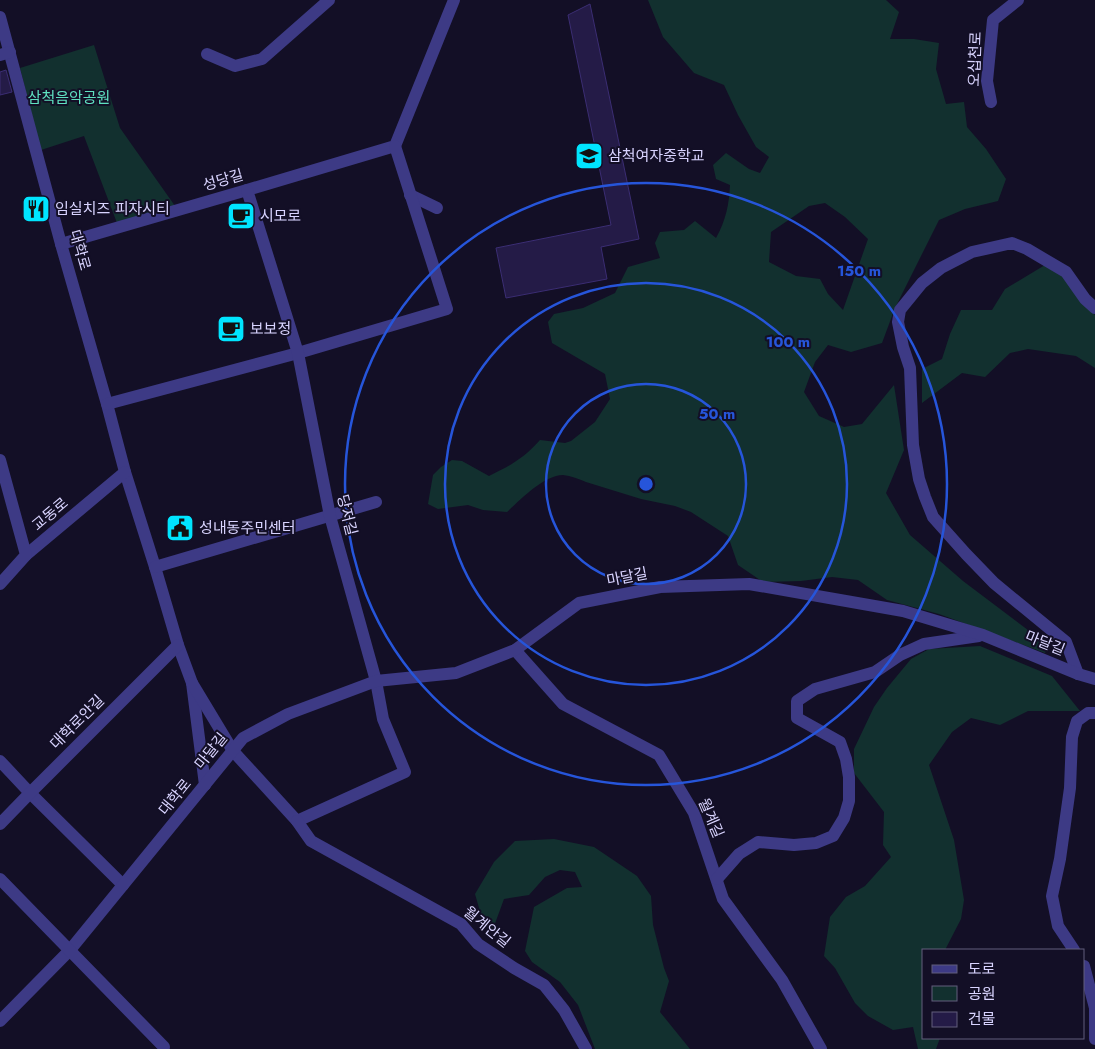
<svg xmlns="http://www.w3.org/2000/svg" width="1095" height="1049" font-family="Jost,'Noto Sans KR',sans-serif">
	<rect width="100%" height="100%" fill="#130f26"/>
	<!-- green -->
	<g fill="#12302f" fill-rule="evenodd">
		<path d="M 648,0 L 886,0 L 899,12 L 890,39 L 914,39 L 939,43 L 936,69 L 946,104 L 964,102 L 967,127 L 986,149 L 1006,179 L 998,201 L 965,209 L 939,220 L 895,308 L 882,343 L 851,352 L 828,345 L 815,362 L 804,392 L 819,416 L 844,427 L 862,424 L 894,385 L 904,450 L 886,493 L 910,535 L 963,581 L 1049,646 L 1045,653 L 939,614 L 887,600 L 858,580 L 832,577 L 801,581 L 763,582 L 738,565 L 728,536 L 691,512 L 675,506 L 641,499 L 586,482 C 579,479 571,476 563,475 C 544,475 520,500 507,512 L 483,510 L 468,505 L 438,509 L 428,504 L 433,475 L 441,467 L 452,460 L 462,461 L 489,476 C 511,465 523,459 540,440 L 565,443 L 571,441 L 595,422 L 610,399 L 605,374 L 552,343 L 548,322 L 554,314 L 583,308 L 615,293 L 628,267 L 660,258 L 655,243 L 660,232 L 684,230 L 695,221 L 716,238 C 726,220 729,205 730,185 L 716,179 L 713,165 L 726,153 L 749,169 L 760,173 L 769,157 L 756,147 L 738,115 L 724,85 L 694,73 L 663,37 ZM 825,203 L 845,217 L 868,239 L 843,310 L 828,294 L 820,279 L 796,276 L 769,262 L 771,232 L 809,206 Z"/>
		<polygon points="94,45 120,128 175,206 117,223 84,136 41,150 20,68"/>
		<polygon points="1045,265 1063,277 1079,299 1095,315 1095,368 1076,356 1028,349 1010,353 985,377 962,373 922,403 922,369 942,359 950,334 961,310 992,310 1005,289"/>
		<polygon points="980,646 1052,676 1080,711 1028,711 1000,725 971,718 952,732 929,765 954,840 964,900 961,919 945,950 924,950 924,1038 940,1038 936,1049 918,1049 913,1027 893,1030 868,1016 855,1003 835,968 824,956 830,917 846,897 865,886 891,857 883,845 884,812 854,773 854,749 874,707 887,688 911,659 929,649"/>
		<polygon points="554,839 594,847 637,876 651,896 653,925 664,968 669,981 660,1012 690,1049 595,1049 578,1005 560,982 532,962 525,951 534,907 567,888 582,887 575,872 560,870 545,877 529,895 504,899 493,929 483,922 475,894 494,862 515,841"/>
	</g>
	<!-- building -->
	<g fill="#241b47" stroke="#3b2d73">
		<polygon points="590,4 639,239 601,247 607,279 506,298 496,248 611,225 568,15"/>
		<polygon points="6,70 12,92 0,95 0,72"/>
	</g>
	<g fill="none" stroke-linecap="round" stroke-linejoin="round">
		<!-- minor -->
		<g stroke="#3d3a85" stroke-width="12">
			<polyline points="0,17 61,244 107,404 125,472 155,567 178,645 192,683 205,785"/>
			<polyline points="207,54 235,66 262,59 329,0"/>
			<polyline points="991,102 987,81 993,20 1018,0"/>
			<polyline points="410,195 437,208"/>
			<polyline points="61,244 247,190 395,146 454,0"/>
			<polyline points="107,404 298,353 447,309 395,146"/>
			<polyline points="26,555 125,472"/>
			<polyline points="155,567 376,502"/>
			<polyline points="515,650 563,704 659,755 694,813 723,899 782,980 821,1049"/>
			<polyline points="1078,674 1066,642 994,583 966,554 933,517 925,497 919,479 913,445 910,368 903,347 898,322 900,310 922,283 941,268 972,252 1012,243 1027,249 1066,272 1085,299 1095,308"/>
			<polyline points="192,683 233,751 297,821 405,772 383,719 376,681 330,516 298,353 247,190"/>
			<polyline points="0,761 30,793 123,885"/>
			<polyline points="297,821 311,841 461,924 478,944 514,968 544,985 564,1010 586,1049"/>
			<polyline points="0,824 30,793 178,645"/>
			<polyline points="717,879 739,854 758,842 794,845 816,843 833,836 844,818 849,801 849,777 846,759 840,742 797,718 797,701 815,689 875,672 900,655 924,644 979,636"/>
			<polyline points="1074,950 1058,926 1052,896 1060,859 1070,788 1072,737 1077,721 1088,713 1095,713"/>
			<polyline points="1084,966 1095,1008 1095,1039"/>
			<polyline points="0,1021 70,950 243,738 288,714 376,681 456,673 515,650 579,603 660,587 749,584 903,611 983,635 1078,674 1095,679"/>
		</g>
		<!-- tertiary -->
		<g stroke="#3d3a85" stroke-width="12">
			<polyline points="0,55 10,52"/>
			<polyline points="0,460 26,555 0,584"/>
			<polyline points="0,879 164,1047"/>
		</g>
	</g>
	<!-- distance rings -->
	<g fill="none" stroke="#2655da" stroke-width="2.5">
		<circle cx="646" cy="484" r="100"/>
		<circle cx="646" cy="484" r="201"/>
		<circle cx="646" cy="484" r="301"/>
	</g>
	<!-- icons -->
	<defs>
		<symbol id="school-square" viewBox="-11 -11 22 22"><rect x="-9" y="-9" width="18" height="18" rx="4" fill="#00e5ff" stroke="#130f26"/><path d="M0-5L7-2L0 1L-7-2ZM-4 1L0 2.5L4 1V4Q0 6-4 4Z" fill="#111"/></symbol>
		<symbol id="restaurant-square" viewBox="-11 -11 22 22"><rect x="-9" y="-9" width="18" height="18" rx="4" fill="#00e5ff" stroke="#130f26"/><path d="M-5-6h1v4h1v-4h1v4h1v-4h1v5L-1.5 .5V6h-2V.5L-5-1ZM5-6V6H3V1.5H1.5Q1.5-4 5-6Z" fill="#111"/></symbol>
		<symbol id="cafe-square" viewBox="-11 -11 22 22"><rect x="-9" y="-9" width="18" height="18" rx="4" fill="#00e5ff" stroke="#130f26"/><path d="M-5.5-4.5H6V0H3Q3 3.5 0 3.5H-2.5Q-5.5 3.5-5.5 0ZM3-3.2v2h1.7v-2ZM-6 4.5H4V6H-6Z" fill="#111"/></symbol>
		<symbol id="civic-square" viewBox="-11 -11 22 22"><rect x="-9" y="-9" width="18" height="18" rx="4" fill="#00e5ff" stroke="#130f26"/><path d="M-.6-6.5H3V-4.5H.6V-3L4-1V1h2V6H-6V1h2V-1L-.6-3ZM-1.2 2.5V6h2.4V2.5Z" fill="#111"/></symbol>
	</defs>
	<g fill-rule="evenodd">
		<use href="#school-square" x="573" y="140" width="32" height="32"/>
		<use href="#restaurant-square" x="20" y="193" width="32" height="32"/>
		<use href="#cafe-square" x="225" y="200" width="32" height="32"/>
		<use href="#cafe-square" x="215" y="313" width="32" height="32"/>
		<use href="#civic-square" x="164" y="512" width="32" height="32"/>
	</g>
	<g text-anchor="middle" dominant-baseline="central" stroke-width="4" stroke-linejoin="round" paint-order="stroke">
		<!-- street labels -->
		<g font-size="15" fill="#d9d4ff" stroke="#130f26">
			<text transform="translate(975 59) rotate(-88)">오십천로</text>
			<text transform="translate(223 180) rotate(-16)">성당길</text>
			<text transform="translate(80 250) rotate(74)">대학로</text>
			<text transform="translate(50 514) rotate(-40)">교동로</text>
			<text transform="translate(347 515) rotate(76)">당저길</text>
			<text transform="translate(627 577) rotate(-11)">마달길</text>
			<text transform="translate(1045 643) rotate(22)">마달길</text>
			<text transform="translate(77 722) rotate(-45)">대학로안길</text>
			<text transform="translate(211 751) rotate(-51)">마달길</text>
			<text transform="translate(175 797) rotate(-51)">대학로</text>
			<text transform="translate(711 818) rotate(67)">월계길</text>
			<text transform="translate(487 927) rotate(39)">월계안길</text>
		</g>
		<!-- park labels -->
		<g font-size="15" fill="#5fe0c0" stroke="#130f26">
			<text x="69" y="98">삼척음악공원</text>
		</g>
		<!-- poi labels -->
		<g font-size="15" fill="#d9d4ff" stroke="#130f26" text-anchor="start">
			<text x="608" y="156">삼척여자중학교</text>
			<text x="55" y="209">임실치즈 피자시티</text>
			<text x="260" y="216">시모로</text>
			<text x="250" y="329">보보정</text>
			<text x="199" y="528">성내동주민센터</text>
		</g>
	</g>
	<circle cx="646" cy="484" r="8" fill="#2655da" stroke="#130f26" stroke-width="2.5"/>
	<g font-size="15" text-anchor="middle" font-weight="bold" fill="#2655da" stroke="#130f26" stroke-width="4" stroke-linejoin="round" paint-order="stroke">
		<text x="859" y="276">150 m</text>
		<text x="788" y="347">100 m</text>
		<text x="717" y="419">50 m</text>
	</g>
	<!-- legend -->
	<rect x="922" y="949" width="162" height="90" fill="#130f26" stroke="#625e7d"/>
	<rect x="932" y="965" width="25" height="8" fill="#3d3a85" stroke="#625e7d"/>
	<text x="968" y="974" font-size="15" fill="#d9d4ff">도로</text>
	<rect x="932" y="986" width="25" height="15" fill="#12302f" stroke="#625e7d"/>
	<text x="968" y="999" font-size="15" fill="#d9d4ff">공원</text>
	<rect x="932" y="1012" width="25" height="15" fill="#241b47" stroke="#625e7d"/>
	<text x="968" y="1024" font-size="15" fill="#d9d4ff">건물</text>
</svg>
